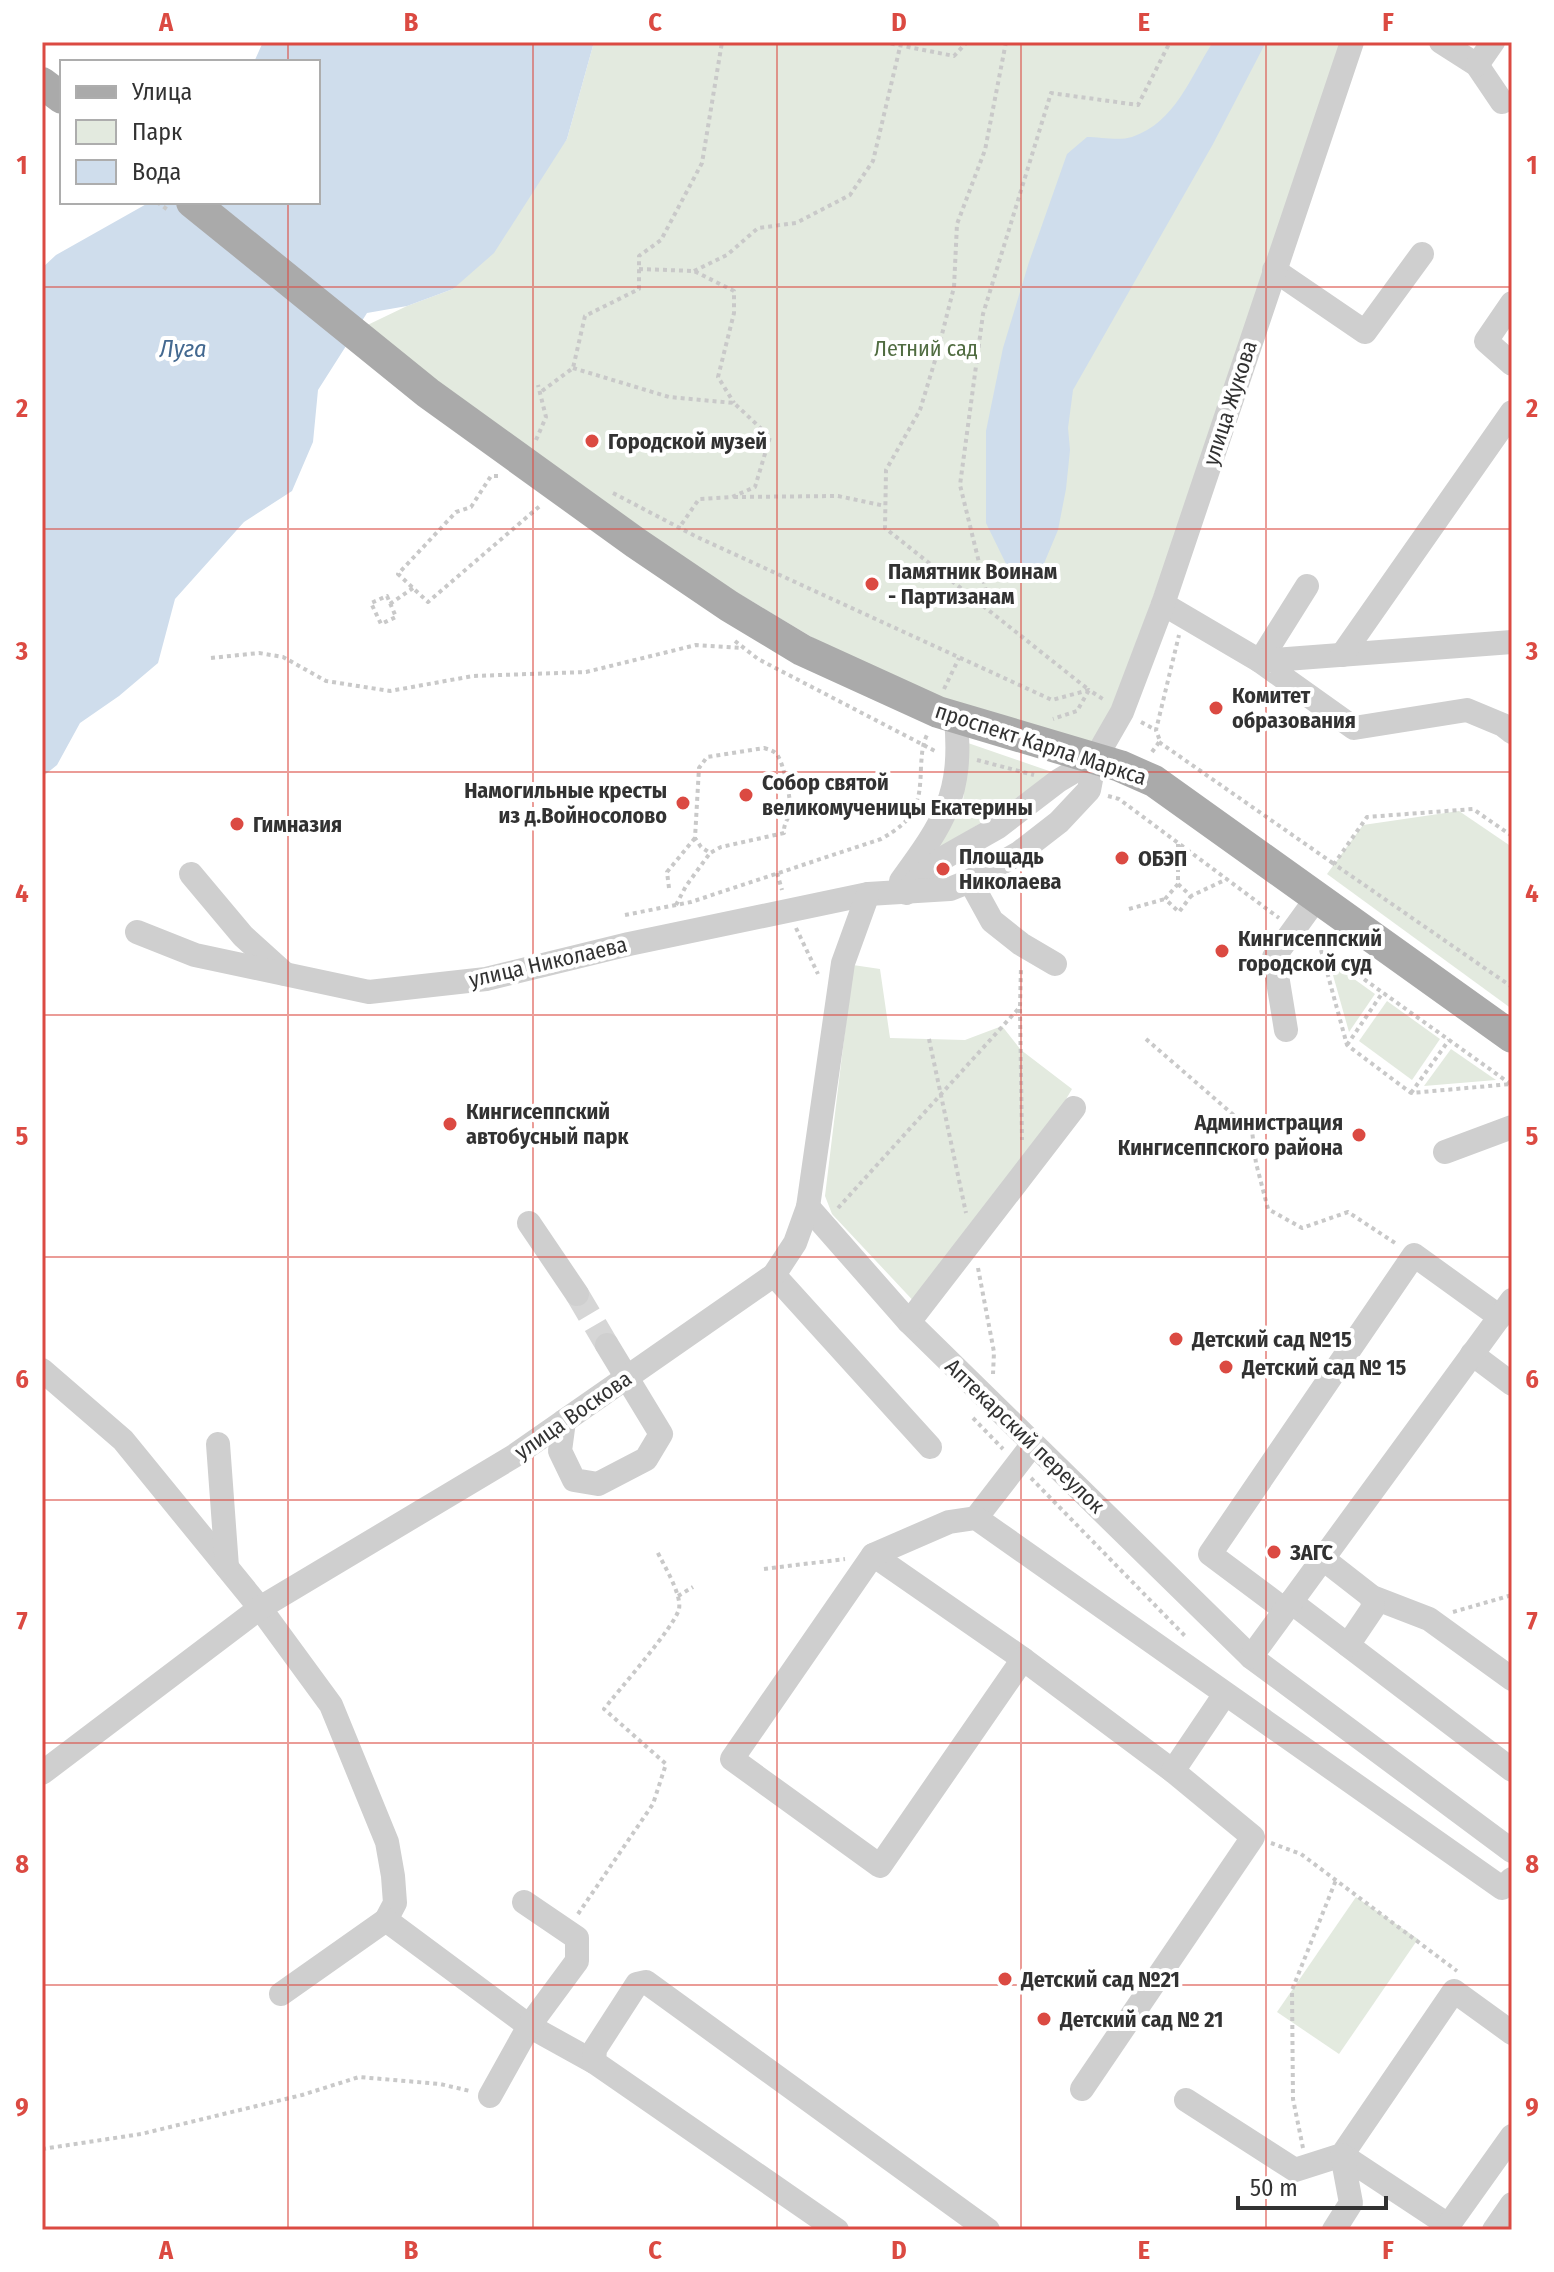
<svg xmlns="http://www.w3.org/2000/svg" width="1554" height="2272" font-family="'Fira Sans Condensed',sans-serif">
	<rect width="100%" height="100%" fill="#fff"/>
	<!-- green -->
	<g fill="#e3eadf">
		<polygon points="594,42 1352,42 1095,759 938,712 551,482 355,331 407,306 453,289 567,139"/>
		<polygon points="968,743 1052,772 989,818 936,850 963,802"/>
		<polygon points="1459,811 1512,847 1512,1009 1327,874 1363,825"/>
		<polygon points="1329,961 1375,994 1349,1032"/>
		<polygon points="853,965 880,969 890,1038 965,1040 1002,1026 1021,1050 1072,1089 1022,1174 920,1308 832,1214 825,1196"/>
		<polygon points="1387,1001 1440,1039 1412,1080 1359,1041"/>
		<polygon points="1451,1049 1496,1080 1424,1086"/>
		<polygon points="1356,1897 1418,1939 1339,2054 1277,2012"/>
	</g>
	<!-- water -->
	<g fill="#cfddec">
		<polygon points="263,42 594,42 567,139 494,253 453,289 407,306 367,313 318,390 313,442 292,491 244,522 175,599 158,663 119,696 80,723 57,765 42,777 42,268 56,255 150,202 318,202 318,62 254,62"/>
		<path d="M 1213,42 L 1266,42 L 1213,144 L 1073,390 L 1068,428 L 1070,450 L 1066,489 L 1058,530 L 1040,573 L 1010,572 L 986,523 L 986,431 L 1003,348 L 1029,262 L 1067,154 L 1087,137 C 1100,137 1119,141 1132,137 C 1176,122 1190,77 1213,42 Z"/>
	</g>
	<g fill="none" stroke-linecap="round" stroke-linejoin="round">
		<!-- minor-tunnel -->
		<polyline stroke="#d6d6d6" stroke-width="24" stroke-dasharray="24 12" stroke-linecap="butt" points="577,1294 607,1345"/>
		<!-- path -->
		<g stroke="#c9c9c9" stroke-width="4" stroke-dasharray="4 4" stroke-linecap="butt">
			<polyline points="883,42 954,56 967,42"/>
			<polyline points="1006,42 985,150 957,224 954,287 937,354 920,410 886,470 885,528 1089,690 1077,711 1053,719"/>
			<polyline points="157,202 168,210"/>
			<polyline points="639,269 694,271 734,291 734,313 718,377 734,403"/>
			<polyline points="694,271 727,255 758,228 796,223 850,195 873,161 900,47"/>
			<polyline points="573,368 669,397 734,403 770,437 755,487 732,497 699,499 679,528"/>
			<polyline points="542,391 573,368 585,316 639,289 639,256 661,240 702,163 722,42"/>
			<polyline points="536,440 546,417 538,385"/>
			<polyline points="498,476 491,476 471,507 456,512 398,574 428,602 541,505"/>
			<polyline points="613,493 697,537 1052,700 1089,690 1106,701"/>
			<polyline points="734,497 838,496 885,506"/>
			<polygon points="387,596 396,617 381,624 371,603"/>
			<polyline points="390,604 413,588"/>
			<polyline points="980,605 987,595 960,485 983,314 1051,93 1138,105 1170,42"/>
			<polyline points="735,641 758,659 937,752"/>
			<polyline points="211,658 259,653 283,657 326,681 390,691 473,676 586,672 696,645 743,648"/>
			<polyline points="944,689 959,658"/>
			<polyline points="1141,722 1156,730"/>
			<polyline points="1159,742 1334,864"/>
			<path d="M 764,748 C 770,750 776,751 779,758 C 784,767 791,799 790,809 C 790,818 783,823 784,833 L 721,847 L 710,853 L 701,847 L 695,838 L 699,768 L 707,757 Z"/>
			<polyline points="1152,752 1160,741 1156,730 1179,635"/>
			<polyline points="977,760 1034,775"/>
			<polyline points="1108,796 1119,799 1279,918"/>
			<polyline points="1512,836 1473,809 1367,817 1334,864 1512,987"/>
			<polyline points="1178,844 1178,884 1191,896 1227,879"/>
			<polyline points="777,873 782,890"/>
			<polyline points="1178,884 1165,899 1179,912 1191,896"/>
			<polyline points="669,888 667,872 695,838"/>
			<polyline points="676,905 686,886 710,853"/>
			<polyline points="1129,909 1165,899"/>
			<path d="M 625,915 L 691,902 L 881,839 C 916,819 920,806 921,766 C 922,754 922,745 927,735"/>
			<polyline points="796,928 818,974"/>
			<polyline points="1312,942 1512,1085"/>
			<polyline points="1321,950 1347,1045 1411,1093 1511,1084"/>
			<polyline points="1020,1009 1022,1140"/>
			<polyline points="929,1039 966,1213"/>
			<polyline points="1146,1039 1252,1131 1256,1163 1268,1209 1302,1228 1348,1212 1395,1243"/>
			<polyline points="1347,1045 1383,992"/>
			<polyline points="1411,1093 1449,1040"/>
			<polyline points="838,1208 1020,1007 1021,967"/>
			<polyline points="978,1268 994,1352 993,1374"/>
			<polyline points="973,1418 1003,1449"/>
			<polyline points="1031,1478 1187,1638"/>
			<polyline points="764,1569 845,1559"/>
			<polyline points="678,1596 693,1587"/>
			<polyline points="1453,1612 1512,1595"/>
			<polyline points="1271,1843 1301,1854 1457,1971"/>
			<path d="M 578,1914 L 653,1804 L 666,1764 L 604,1709 C 618,1691 675,1626 679,1609 C 682,1594 663,1564 657,1551"/>
			<polyline points="1303,2148 1293,2099 1292,1990 1336,1880"/>
			<polyline points="42,2149 141,2134 302,2095 359,2077 440,2084 470,2091"/>
		</g>
		<!-- minor -->
		<g stroke="#cfcfcf" stroke-width="24">
			<polyline points="1441,42 1477,65 1502,102"/>
			<polyline points="1477,65 1493,42"/>
			<polyline points="1274,270 1365,332 1422,254"/>
			<polyline points="1512,303 1486,341 1512,364"/>
			<polyline points="1163,604 1260,661 1307,586"/>
			<polyline points="1512,642 1260,661 1354,728 1467,710 1503,725 1512,732"/>
			<polyline points="1342,655 1512,412"/>
			<polyline points="191,874 243,936 285,974"/>
			<path d="M 901,881 C 944,822 963,795 956,719"/>
			<polyline points="970,881 992,921 1021,944 1055,964"/>
			<polyline points="906,893 922,875 945,857 998,827 1058,781 1095,759"/>
			<polyline points="137,932 195,955 369,992 486,979 629,944 868,894 950,889 970,881 1019,853 1059,822 1089,790 1095,759 1122,712 1163,604 1352,42"/>
			<polyline points="1286,1030 1274,957 1316,899"/>
			<polyline points="1445,1152 1512,1127"/>
			<polyline points="808,1207 909,1322 1251,1657 1512,1851"/>
			<polyline points="529,1223 577,1294"/>
			<polyline points="774,1275 930,1447"/>
			<polyline points="909,1322 1074,1108"/>
			<polyline points="1472,1354 1512,1384"/>
			<polyline points="42,1370 123,1440 260,1608 331,1705 387,1842 393,1876 395,1903 386,1920"/>
			<polyline points="564,1421 560,1451 574,1480 598,1484 646,1459 661,1434 607,1345"/>
			<polyline points="218,1444 227,1567"/>
			<polyline points="976,1518 1033,1444"/>
			<polyline points="873,1555 1023,1659"/>
			<polyline points="1322,1558 1372,1597 1429,1619 1512,1679"/>
			<polyline points="1291,1602 1512,1770"/>
			<polyline points="1285,1610 1210,1554 1414,1255 1500,1317"/>
			<polyline points="1348,1645 1373,1608 1372,1597"/>
			<polyline points="1251,1657 1512,1300"/>
			<polyline points="1225,1694 1173,1771 1023,1659 880,1866 732,1759 873,1555 949,1522 976,1518 1502,1888 1512,1879"/>
			<polyline points="42,1773 260,1608 514,1456 774,1275 795,1243 808,1207 843,963 868,894"/>
			<polyline points="281,1994 386,1920 529,2026 594,2062"/>
			<polyline points="1082,2089 1253,1837 1173,1771"/>
			<polyline points="490,2096 529,2026 577,1961 577,1938 524,1902"/>
			<polyline points="1186,2100 1295,2170 1342,2155 1454,1991 1512,2033"/>
			<polyline points="1342,2155 1448,2225"/>
			<polyline points="837,2230 594,2062 595,2049 637,1984 646,1982 988,2230"/>
			<polyline points="1334,2230 1351,2203 1342,2155"/>
			<polyline points="1445,2230 1512,2136"/>
			<polyline points="1494,2230 1512,2204"/>
		</g>
		<!-- major -->
		<g stroke="#aaa" stroke-width="32">
			<polyline points="42,83 62,98"/>
			<polyline points="192,202 428,393 636,543 729,606 802,650 938,712 1120,766 1154,781 1512,1037"/>
		</g>
	</g>
	<!-- grid -->
	<path fill="none" stroke="#db4a42" stroke-width="2" stroke-opacity="0.55" d="M 288,42 L 288,62M 533,42 L 533,2230M 777,42 L 777,2230M 1021,42 L 1021,2230M 1266,42 L 1266,2230M 288,202 L 288,2230M 42,287 L 1512,287M 42,529 L 1512,529M 42,772 L 1512,772M 42,1015 L 1512,1015M 42,1257 L 1512,1257M 42,1500 L 1512,1500M 42,1743 L 1512,1743M 42,1985 L 1512,1985"/>
	<!-- markers -->
	<g fill="#db4a42" stroke="#fff" stroke-width="3">
		<circle cx="592" cy="441" r="8"/>
		<circle cx="872" cy="584" r="8"/>
		<circle cx="1216" cy="708" r="8"/>
		<circle cx="746" cy="795" r="8"/>
		<circle cx="683" cy="803" r="8"/>
		<circle cx="237" cy="824" r="8"/>
		<circle cx="1122" cy="858" r="8"/>
		<circle cx="943" cy="869" r="8"/>
		<circle cx="1222" cy="951" r="8"/>
		<circle cx="450" cy="1124" r="8"/>
		<circle cx="1359" cy="1135" r="8"/>
		<circle cx="1176" cy="1339" r="8"/>
		<circle cx="1226" cy="1367" r="8"/>
		<circle cx="1274" cy="1552" r="8"/>
		<circle cx="1005" cy="1979" r="8"/>
		<circle cx="1044" cy="2019" r="8"/>
	</g>
	<g text-anchor="middle" dominant-baseline="central" stroke-width="8" stroke-linejoin="round" paint-order="stroke">
		<!-- park labels -->
		<g font-size="22" fill="#506c41" stroke="#fff">
			<text x="926" y="348">Летний сад</text>
		</g>
		<!-- street labels -->
		<g font-size="22" fill="#323232" stroke="#fff">
			<text transform="translate(1230 403) rotate(-72)">улица Жукова</text>
			<text transform="translate(1041 744) rotate(18)">проспект Карла Маркса</text>
			<text transform="translate(548 962) rotate(-13)">улица Николаева</text>
			<text transform="translate(573 1415) rotate(-35)">улица Воскова</text>
			<text transform="translate(1025 1436) rotate(44)">Аптекарский переулок</text>
		</g>
		<!-- poi labels -->
		<g font-size="22" font-weight="bold" fill="#323232" stroke="#fff" text-anchor="start">
			<text x="608" y="441">Городской музей</text>
			<text x="888" y="571">Памятник Воинам<tspan x="888" dy="25">- Партизанам</tspan></text>
			<text x="1232" y="695">Комитет<tspan x="1232" dy="25">образования</tspan></text>
			<text x="762" y="782">Собор святой<tspan x="762" dy="25">великомученицы Екатерины</tspan></text>
			<text x="667" y="790" text-anchor="end">Намогильные кресты<tspan x="667" dy="25">из д.Войносолово</tspan></text>
			<text x="253" y="824">Гимназия</text>
			<text x="959" y="856">Площадь<tspan x="959" dy="25">Николаева</tspan></text>
			<text x="1138" y="858">ОБЭП</text>
			<text x="1238" y="938">Кингисеппский<tspan x="1238" dy="25">городской суд</tspan></text>
			<text x="466" y="1111">Кингисеппский<tspan x="466" dy="25">автобусный парк</tspan></text>
			<text x="1343" y="1122" text-anchor="end">Администрация<tspan x="1343" dy="25">Кингисеппского района</tspan></text>
			<text x="1192" y="1339">Детский сад №15</text>
			<text x="1242" y="1367">Детский сад № 15</text>
			<text x="1290" y="1552">ЗАГС</text>
			<text x="1021" y="1979">Детский сад №21</text>
			<text x="1060" y="2019">Детский сад № 21</text>
		</g>
		<!-- water labels -->
		<g font-size="24" font-style="italic" fill="#446990" stroke="#fff">
			<text x="183" y="349">Луга</text>
		</g>
	</g>
	<!-- border -->
	<rect width="1554" height="2272" fill="none" stroke="#ffffff" stroke-width="88"/>
	<!-- legend -->
	<rect x="60" y="60" width="260" height="144" fill="#ffffff" stroke="#adadad" stroke-width="2"/>
	<rect x="76" y="86" width="40" height="12" fill="#aaaaaa" stroke="#adadad" stroke-width="2"/>
	<text x="132" y="100" font-size="24" fill="#323232">Улица</text>
	<rect x="76" y="120" width="40" height="24" fill="#e3eadf" stroke="#adadad" stroke-width="2"/>
	<text x="132" y="140" font-size="24" fill="#323232">Парк</text>
	<rect x="76" y="160" width="40" height="24" fill="#cfddec" stroke="#adadad" stroke-width="2"/>
	<text x="132" y="180" font-size="24" fill="#323232">Вода</text>
	<!-- scale -->
	<path d="M1238 2196v12h148v-12" fill="none" stroke="#323232" stroke-width="4"/>
	<text x="1250" y="2196" font-size="24" fill="#323232" stroke="#ffffff" stroke-width="6" paint-order="stroke">50 m</text>
	<rect x="44" y="44" width="1466" height="2184" fill="none" stroke="#db4a42" stroke-width="3"/>
	<g font-size="26" text-anchor="middle" font-weight="bold" fill="#db4a42">
		<text x="166" y="31">A</text>
		<text x="411" y="31">B</text>
		<text x="655" y="31">C</text>
		<text x="899" y="31">D</text>
		<text x="1144" y="31">E</text>
		<text x="1388" y="31">F</text>
		<text x="22" y="174">1</text>
		<text x="1532" y="174">1</text>
		<text x="22" y="417">2</text>
		<text x="1532" y="417">2</text>
		<text x="22" y="660">3</text>
		<text x="1532" y="660">3</text>
		<text x="22" y="902">4</text>
		<text x="1532" y="902">4</text>
		<text x="22" y="1145">5</text>
		<text x="1532" y="1145">5</text>
		<text x="22" y="1388">6</text>
		<text x="1532" y="1388">6</text>
		<text x="22" y="1630">7</text>
		<text x="1532" y="1630">7</text>
		<text x="22" y="1873">8</text>
		<text x="1532" y="1873">8</text>
		<text x="22" y="2116">9</text>
		<text x="1532" y="2116">9</text>
		<text x="166" y="2259">A</text>
		<text x="411" y="2259">B</text>
		<text x="655" y="2259">C</text>
		<text x="899" y="2259">D</text>
		<text x="1144" y="2259">E</text>
		<text x="1388" y="2259">F</text>
	</g>
</svg>
